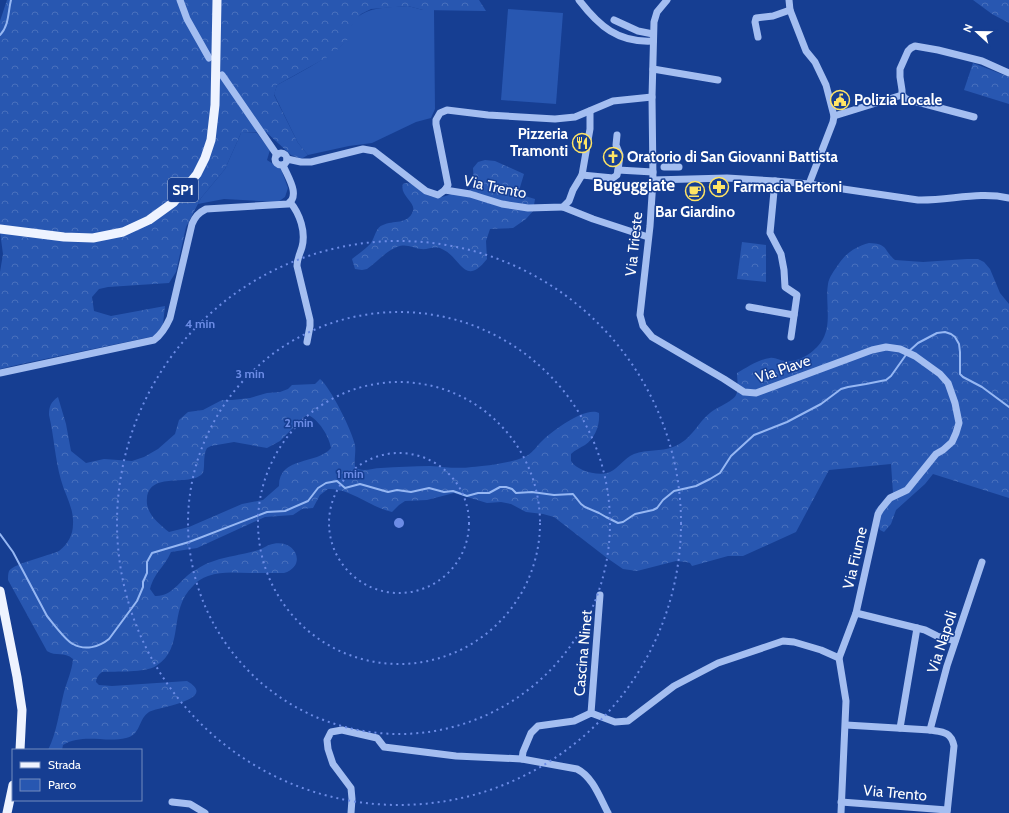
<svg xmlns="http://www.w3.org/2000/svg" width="1009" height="813" font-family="Cabin,sans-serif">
	<defs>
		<pattern id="forest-crowns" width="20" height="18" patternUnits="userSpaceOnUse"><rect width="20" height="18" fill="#2857b1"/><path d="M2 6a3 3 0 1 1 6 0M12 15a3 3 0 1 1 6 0" fill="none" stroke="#4870bd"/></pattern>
	</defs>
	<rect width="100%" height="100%" fill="#163e92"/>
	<!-- green -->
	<g fill="#2857b1">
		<path d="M 408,6 L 423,10 L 434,10 L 435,109 L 431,118 L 416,122 L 372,143 L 349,146 L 308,155 L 298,143 L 274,94 L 277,85 C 299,73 323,61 342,45 C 348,40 348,33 351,26 C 362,5 388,8 408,6 Z"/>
		<polygon points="508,9 563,13 556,104 501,100"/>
		<polygon points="241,133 257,133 270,150 267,160 281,169 288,188 285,197 278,202 224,199 198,204 201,198 225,169"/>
	</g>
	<!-- forest -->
	<g fill="url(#forest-crowns)" fill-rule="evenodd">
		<polygon points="7,0 479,0 486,11 423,10 408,6 371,9 361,14 352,25 347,41 331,55 277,85 274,95 298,143 308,155 301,159 291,155 266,132 241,133 225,169 201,198 186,227 176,272 169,283 108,287 99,289 92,297 94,311 111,316 165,306 163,324 155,336 21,364 0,369 0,272 3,254 0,232 0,21"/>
		<polygon points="973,0 1009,0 1009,23 992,14"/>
		<polygon points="973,63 1009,77 1009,104 964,90"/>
		<path d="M 485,160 L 495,161 L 524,174 L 518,194 L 535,199 L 533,211 L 526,219 L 513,228 L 490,229 L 486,241 L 487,259 C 464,288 461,257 442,249 C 435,245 428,250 421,249 C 413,248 406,243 397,247 C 386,251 377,262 367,269 L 362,270 L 355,269 L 352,259 C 358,254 366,249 371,243 C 375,237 376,227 383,225 C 393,220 408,225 413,211 C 416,202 399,195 403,184 C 413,179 422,196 433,197 C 441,199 447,195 454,193 C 461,190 469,193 474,186 L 473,168 L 478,162 Z"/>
		<polygon points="742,242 766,245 766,282 737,279"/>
		<path d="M 869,243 C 889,244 883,250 895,260 L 923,262 L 967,259 L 978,259 L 984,262 L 990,269 L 1000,293 L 1009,304 L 1009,498 L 933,474 L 925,484 L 896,510 L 891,524 L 884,532 L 880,530 L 875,510 L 893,493 L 891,464 L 829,470 L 796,532 L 743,556 L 728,556 L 692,566 L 690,563 L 686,562 L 676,561 L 637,571 L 623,569 L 607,558 L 554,517 L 543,514 L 526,512 L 511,504 L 501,502 L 487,503 L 454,493 L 427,500 L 405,501 L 399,505 L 392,512 C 370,507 350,488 328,489 L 320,495 L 313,508 L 302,509 L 293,515 L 265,517 L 197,548 L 171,552 C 164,568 155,571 150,589 L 155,596 C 172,597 179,581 192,572 C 199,568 206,563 214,561 C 227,556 242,555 255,551 C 260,550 264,547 269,545 C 294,536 309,565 284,573 C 273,573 262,573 250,573 C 236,573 222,571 208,576 C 202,578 197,581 193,586 C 167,611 186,647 156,666 C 145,673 116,671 102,672 C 98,675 96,678 96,682 L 99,685 L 112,686 L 187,681 C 220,700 157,707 149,712 C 138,719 141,735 126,738 C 105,743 83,733 63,745 L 62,750 L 48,750 C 57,732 59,712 64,692 C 67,681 72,671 73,659 C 64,651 56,657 47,651 L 8,580 C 8,577 8,574 9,571 C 15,563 48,556 59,551 C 68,544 73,535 73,524 C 74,508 65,495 61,480 C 55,459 54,436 49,415 C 49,406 51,402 58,397 L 66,424 L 71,451 L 86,463 L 104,459 L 132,461 L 144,457 L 158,449 L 175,434 L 179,420 L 188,412 L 203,410 L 222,400 L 232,400 L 250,398 L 267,393 L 280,392 L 288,389 L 292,385 L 315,384 L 320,379 C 331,388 352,431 355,445 C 356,452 354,459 355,467 C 362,473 372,468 381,468 C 397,467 414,466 430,466 C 444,467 458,469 472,467 C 486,466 518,462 528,455 C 533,452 537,446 541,442 C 551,432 585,406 599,413 C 600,426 595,438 585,445 C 580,448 575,450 571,454 L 571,461 C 577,471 599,477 610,472 C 619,468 624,458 634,454 C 647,449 661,452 673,447 C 693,440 698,420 714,410 C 719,407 734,400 736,395 C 739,389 737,379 737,373 C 748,367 757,360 770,358 C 775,357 780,361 785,361 C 800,363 816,351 823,339 C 832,322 825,301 828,284 C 829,277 834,271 838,265 C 846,253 855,247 869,243 ZM 308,415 C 319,420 329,436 331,448 C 317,465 279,456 279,486 L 263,500 L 242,504 L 189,527 L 169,532 C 159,524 145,513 147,498 C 150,471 189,487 202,474 C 206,470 202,456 207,448 L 211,446 L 234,442 L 267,448 L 280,441 L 304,417 Z"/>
	</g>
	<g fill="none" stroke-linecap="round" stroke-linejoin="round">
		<!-- stream -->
		<g stroke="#96b7f3" stroke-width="2">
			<path d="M 0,35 C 9,26 8,12 11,0"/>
			<path d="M 0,534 L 13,552 L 47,616 C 52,622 66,641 73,644 C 85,651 99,647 109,639 L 137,601 L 143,587 L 143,582 L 147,573 L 147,562 L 152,553 L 189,542 L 267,512 L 285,511 L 308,501 L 318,488 L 326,483 L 337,481 L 345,488 L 360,484 L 388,492 L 397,490 L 411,492 L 429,488 L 444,492 L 453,491 L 467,496 L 478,493 L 489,493 L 500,487 L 506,487 L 512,489 L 516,493 L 532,492 L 554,495 L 573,494 L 581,504 L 585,507 L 599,513 L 606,517 L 618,523 L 623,522 L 635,514 L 653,510 L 657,508 L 663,500 L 674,491 L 696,486 L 710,479 L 720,473 L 731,456 L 754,435 L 787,422 L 821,404 L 841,389 L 848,387 L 866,384 L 886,380 L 891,376 L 908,352 L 918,343 L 937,333 L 945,332 L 951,334 L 955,337 L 959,344 L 960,352 L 960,374 L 963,377 L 982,387 L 1009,407"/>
		</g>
		<!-- minor -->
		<g stroke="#a4bef1" stroke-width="7">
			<polyline points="180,0 187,19 209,58"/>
			<path d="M 579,0 C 599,26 618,43 653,41"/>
			<polyline points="667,0 657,12 654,22 652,97 653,180 650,226 640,315 643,326 652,337 724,379 744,392 756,393 872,350 886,347 900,349 915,356 940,374 948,383 955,403 959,423 956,433 952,442 943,450 936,454 907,490 890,498 881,509 878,514 856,613 839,658 846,701 841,813"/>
			<polyline points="789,0 790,10"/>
			<polyline points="614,20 638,31 653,34"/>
			<polyline points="758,37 755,22 756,18 773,16 790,10 806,51 815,62 826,85 834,116 833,122 809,184"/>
			<polyline points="653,69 718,80"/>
			<polyline points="222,75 277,155"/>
			<polyline points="902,95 902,90 900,77 900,69 908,51 911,48 915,46 938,50 982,61 1009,73"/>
			<polyline points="834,116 902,95 906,99 974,117"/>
			<polyline points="617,135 616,145 620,155 618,170"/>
			<circle cx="281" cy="159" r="6"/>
			<polyline points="287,159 301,162 311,162 363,149 374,151 426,191 438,195 445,190 448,185 436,124 436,120 440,113 447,110 488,115 555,119 575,117 613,101 652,97"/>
			<polyline points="664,167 679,167"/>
			<polyline points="582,175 613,178 617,175 618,170 653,172"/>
			<path d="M 653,180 L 727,178 L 775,181 L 809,184 L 918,200 C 949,201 978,191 1009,198"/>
			<polyline points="775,181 770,233 781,254 784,270 785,287 797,295 791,337"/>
			<polyline points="445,190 470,194 502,204 528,208 563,207 569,201 573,190 582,175 590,129 590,111"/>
			<path d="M 290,202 C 300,214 306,232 302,247 C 300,254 297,259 297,266 L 310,320 L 310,326 L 307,342"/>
			<polyline points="563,207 593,219 648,237"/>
			<polyline points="749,307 794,315"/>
			<path d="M 0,373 L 154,340 C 162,334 166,327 170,318 L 192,224 C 195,217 198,213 206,209 L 288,204 C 301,195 287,176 283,165"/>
			<polyline points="856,613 925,630 937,636 955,641"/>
			<polyline points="591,713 600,595"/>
			<path d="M 846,725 L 930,730 C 942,732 951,731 954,746 L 947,813"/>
			<polyline points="900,728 917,628"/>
			<polyline points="930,730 947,666 982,562"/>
			<polyline points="522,759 523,752 531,733 538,726 574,721 591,713 615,722 628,721 674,686 718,663 783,641 794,642 821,650 839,658"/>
			<polyline points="172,802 190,804 205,813"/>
			<polyline points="841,802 947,810"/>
			<path d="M 351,813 L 352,799 L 351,788 L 333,764 L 328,749 L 327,740 L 331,732 L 342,730 L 377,738 L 384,747 L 456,756 L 522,759 L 577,769 C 593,777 600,798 608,813"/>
		</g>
		<!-- major -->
		<g stroke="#eef3ff" stroke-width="9">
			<polyline points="0,229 64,237 93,238 123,232 149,220 174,202 197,174 205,158 211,140 215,105 217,0"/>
			<polyline points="0,591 17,677 22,710 20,750"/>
			<polyline points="7,813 13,785"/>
		</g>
	</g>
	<!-- distance rings -->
	<g fill="none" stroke="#6c8ce6" stroke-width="2" stroke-dasharray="2 4">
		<circle cx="399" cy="523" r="70"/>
		<circle cx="399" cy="523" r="141"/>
		<circle cx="399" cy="523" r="211"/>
		<circle cx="399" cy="523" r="282"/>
	</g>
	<!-- icons -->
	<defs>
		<symbol id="civic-ring" viewBox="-11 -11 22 22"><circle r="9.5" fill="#163e92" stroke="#ffe464" stroke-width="1.5"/><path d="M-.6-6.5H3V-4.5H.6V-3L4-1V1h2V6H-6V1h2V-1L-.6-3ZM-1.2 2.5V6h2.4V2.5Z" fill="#ffe464"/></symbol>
		<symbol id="restaurant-ring" viewBox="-11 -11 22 22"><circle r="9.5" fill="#163e92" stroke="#ffe464" stroke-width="1.5"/><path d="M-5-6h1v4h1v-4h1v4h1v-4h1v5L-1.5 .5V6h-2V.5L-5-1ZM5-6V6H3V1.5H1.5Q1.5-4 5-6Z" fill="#ffe464"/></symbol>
		<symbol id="church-ring" viewBox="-11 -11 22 22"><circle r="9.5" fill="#163e92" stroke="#ffe464" stroke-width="1.5"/><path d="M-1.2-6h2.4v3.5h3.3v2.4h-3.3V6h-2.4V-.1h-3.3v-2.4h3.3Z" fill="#ffe464"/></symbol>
		<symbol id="pharmacy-ring" viewBox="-11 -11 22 22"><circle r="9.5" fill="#163e92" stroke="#ffe464" stroke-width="1.5"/><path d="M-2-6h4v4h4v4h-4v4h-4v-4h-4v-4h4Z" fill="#ffe464"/></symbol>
		<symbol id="cafe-ring" viewBox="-11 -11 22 22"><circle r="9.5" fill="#163e92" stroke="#ffe464" stroke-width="1.5"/><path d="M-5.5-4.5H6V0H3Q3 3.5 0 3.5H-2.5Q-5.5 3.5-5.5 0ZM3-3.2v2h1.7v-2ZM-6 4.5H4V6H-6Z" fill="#ffe464"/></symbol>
	</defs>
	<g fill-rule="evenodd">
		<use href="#civic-ring" x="829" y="89" width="22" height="22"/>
		<use href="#restaurant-ring" x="571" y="132" width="22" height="22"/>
		<use href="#church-ring" x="602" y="146" width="22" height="22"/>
		<use href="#pharmacy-ring" x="708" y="176" width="22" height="22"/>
		<use href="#cafe-ring" x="684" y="180" width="22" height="22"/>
	</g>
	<g text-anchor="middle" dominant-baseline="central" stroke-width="3" stroke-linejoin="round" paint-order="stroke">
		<!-- shield labels -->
		<rect fill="#163e92" stroke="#b9c5de" stroke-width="1" x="168" y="178" width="30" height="24" rx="3"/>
		<g font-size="14" font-weight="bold" fill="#fff">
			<text x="183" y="190">SP1</text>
		</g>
		<!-- poi labels -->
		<g font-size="15" font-weight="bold" fill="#fff" stroke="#163e92" text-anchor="start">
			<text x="854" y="100">Polizia Locale</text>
			<text x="568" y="134" text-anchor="end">Pizzeria<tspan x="568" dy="17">Tramonti</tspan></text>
			<text x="627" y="157">Oratorio di San Giovanni Battista</text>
			<text x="733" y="187">Farmacia Bertoni</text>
			<text x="695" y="212" text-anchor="middle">Bar Giardino</text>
		</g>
		<!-- street labels -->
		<g font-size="15" fill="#fff" stroke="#163e92">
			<text transform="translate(495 187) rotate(12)">Via Trento</text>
			<text transform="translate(634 244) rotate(-84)">Via Trieste</text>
			<text transform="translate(783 369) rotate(-19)">Via Piave</text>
			<text transform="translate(855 558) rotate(-77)">Via Fiume</text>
			<text transform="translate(942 642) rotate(-72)">Via Napoli</text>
			<text transform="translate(583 653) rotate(-85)">Cascina Ninet</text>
			<text transform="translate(895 793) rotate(5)">Via Trento</text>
		</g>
		<!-- quarter labels -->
		<g font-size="17" font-weight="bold" fill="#fff" stroke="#163e92">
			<text x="634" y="185">Buguggiate</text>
		</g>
	</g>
	<circle cx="399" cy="523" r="6" fill="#6c8ce6" stroke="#163e92" stroke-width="2"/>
	<g font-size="12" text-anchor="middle" font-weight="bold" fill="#6c8ce6" stroke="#163e92" stroke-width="3" stroke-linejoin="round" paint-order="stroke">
		<text x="200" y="328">4 min</text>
		<text x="250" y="378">3 min</text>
		<text x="299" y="427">2 min</text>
		<text x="350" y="478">1 min</text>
	</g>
	<!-- legend -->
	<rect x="12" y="749" width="130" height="52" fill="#163e92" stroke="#738bbe"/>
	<rect x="20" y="762" width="20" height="6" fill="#eef3ff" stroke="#738bbe"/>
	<text x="48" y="769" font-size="12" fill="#ffffff">Strada</text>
	<rect x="20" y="779" width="20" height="12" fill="#2857b1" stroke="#738bbe"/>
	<text x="48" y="789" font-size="12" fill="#ffffff">Parco</text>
	<!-- north arrow -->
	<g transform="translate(977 32) rotate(292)" stroke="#163e92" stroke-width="3" paint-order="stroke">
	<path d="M0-3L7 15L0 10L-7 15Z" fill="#ffffff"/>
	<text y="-6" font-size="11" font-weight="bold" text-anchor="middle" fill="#ffffff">N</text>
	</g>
</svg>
